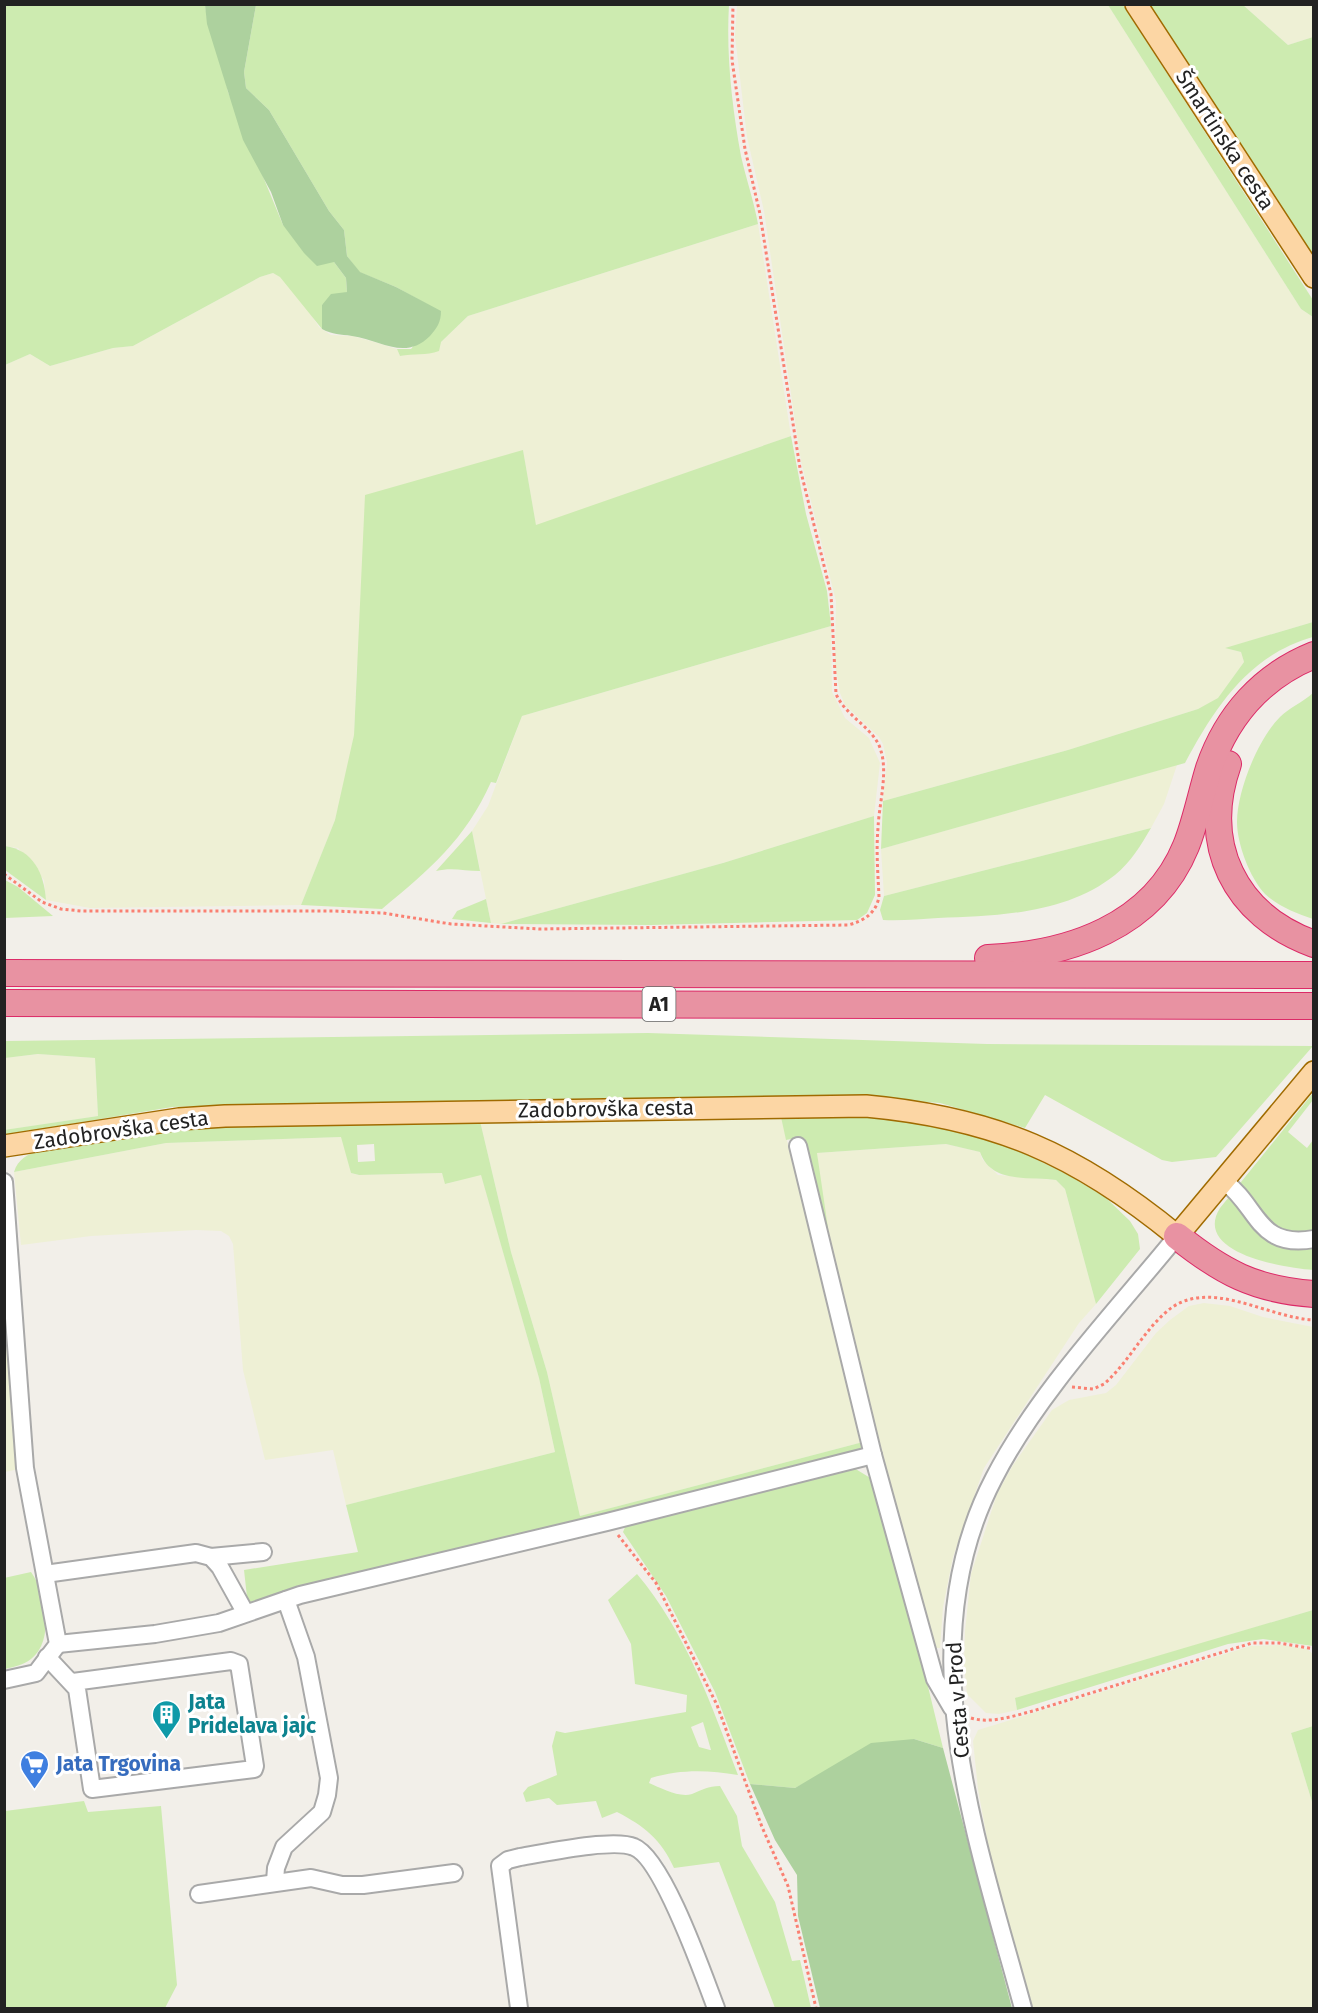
<svg xmlns="http://www.w3.org/2000/svg" width="1318" height="2013" font-family="'Fira Sans',sans-serif">
	<rect width="100%" height="100%" fill="#f2efe9"/>
	<!-- farmland -->
	<g fill="#eef0d5">
		<polygon points="737,5 1108,5 1301,309 1313,317 1313,622 1226,648 1241,652 1244,662 1218,699 1198,709 1068,750 883,801 887,762 883,744 879,737 845,705 840,693 835,664 836,601 801,461 764,211 747,137 735,36"/>
		<polygon points="1243,5 1313,5 1313,37 1288,45"/>
		<polygon points="758,224 791,436 536,526 523,450 357,664 354,735 348,769 335,820 301,905 90,908 46,900 44,880 18,848 5,846 5,365 30,354 50,366 113,348 133,346 260,277 273,273 280,276 306,307 319,327 331,335 353,336 378,343 397,349 400,356 419,352 441,342 468,316"/>
		<polygon points="831,626 832,692 845,718 869,738 880,763 874,816 723,863 501,924 491,923 472,831 488,806 522,716"/>
		<polygon points="1177,765 1164,804 1151,828 884,896 881,849"/>
		<polygon points="39,1054 95,1058 98,1116 5,1130 4,1058"/>
		<polygon points="781,1117 863,1442 580,1516 547,1372 511,1252 480,1121"/>
		<polygon points="342,1137 351,1173 358,1175 442,1173 446,1184 481,1174 539,1378 555,1452 346,1505 333,1450 265,1460 243,1370 233,1244 229,1236 221,1231 196,1230 91,1236 21,1245 14,1172 166,1143"/>
		<polygon points="946,1144 980,1152 982,1159 998,1175 1056,1180 1065,1189 1096,1304 1079,1323 984,1468 953,1557 943,1607 940,1648 934,1648 824,1230 817,1153"/>
		<polygon points="4,1283 19,1469 5,1472 4,1472"/>
		<polygon points="1204,1303 1230,1306 1263,1317 1313,1327 1313,1610 1015,1699 1017,1710 999,1714 986,1713 967,1694 964,1664 965,1631 971,1574 997,1494 1013,1465 1052,1410 1069,1400 1106,1393 1116,1385 1156,1333 1170,1320 1189,1306"/>
		<polygon points="1281,1645 1307,1649 1313,1654 1313,1726 1291,1733 1313,1805 1313,2008 1029,2008 989,1850 978,1789 973,1741 978,1730 1251,1646"/>
	</g>
	<!-- grass -->
	<g fill="#cdebb0" fill-rule="evenodd">
		<path d="M 5,5 L 205,5 C 208,35 223,62 228,92 L 283,225 L 334,262 L 346,278 L 347,292 L 322,305 L 322,329 L 280,277 L 273,273 L 260,277 L 133,346 L 113,348 L 50,366 L 30,354 L 5,365 Z"/>
		<path d="M 256,5 L 729,5 C 726,54 732,107 741,156 C 746,179 754,201 758,224 L 468,316 L 441,342 L 439,351 C 426,356 414,353 400,356 L 397,349 L 411,349 L 441,312 L 396,287 L 359,272 L 347,256 L 344,230 L 329,211 L 269,110 L 246,88 L 244,72 Z"/>
		<polygon points="1108,5 1123,5 1313,300 1313,317 1301,309"/>
		<polygon points="1149,5 1243,5 1288,45 1313,37 1313,259"/>
		<path d="M 791,436 L 806,514 L 827,591 L 831,626 L 522,716 L 496,783 L 491,782 C 465,840 430,869 382,909 L 301,905 L 335,820 L 354,735 L 365,495 L 523,450 L 536,525 Z"/>
		<path d="M 1313,622 L 1313,637 C 1249,655 1215,707 1185,763 L 881,849 L 883,801 L 1068,750 L 1198,709 L 1218,698 L 1244,662 L 1241,652 L 1225,648 Z"/>
		<path d="M 1313,693 L 1313,919 C 1296,913 1279,907 1265,894 C 1250,878 1237,844 1237,822 C 1237,791 1258,739 1280,717 C 1289,708 1303,702 1313,693 Z"/>
		<polygon points="874,816 875,895 867,913 857,920 651,925 501,924 723,863"/>
		<path d="M 1151,828 C 1141,845 1131,862 1115,875 C 1066,914 997,916 938,918 C 920,919 901,921 883,920 L 880,910 L 884,896 Z"/>
		<path d="M 472,831 L 480,871 C 464,871 452,867 436,871 Z"/>
		<path d="M 5,846 C 33,850 44,873 46,900 L 5,870 Z"/>
		<polygon points="5,880 18,887 53,916 5,918"/>
		<polygon points="486,899 491,923 452,919 457,911"/>
		<polygon points="648,1033 987,1044 1313,1046 1216,1157 1172,1162 1162,1160 1045,1095 1025,1128 940,1103 836,1095 229,1105 172,1107 5,1135 4,1130 98,1116 95,1058 38,1054 5,1058 5,1041"/>
		<path d="M 1313,1093 L 1313,1100 L 1288,1132 L 1307,1148 L 1313,1140 L 1313,1270 C 1284,1268 1192,1253 1220,1208 Z"/>
		<path d="M 842,1115 L 907,1119 L 1005,1144 L 1068,1175 L 1105,1197 L 1130,1221 L 1138,1234 L 1140,1249 L 1096,1304 L 1065,1189 L 1056,1180 C 1028,1176 991,1184 980,1152 L 946,1144 L 817,1153 L 828,1228 L 824,1230 L 802,1137 L 786,1140 L 781,1117 Z"/>
		<path d="M 480,1121 L 511,1252 L 547,1372 L 580,1516 L 863,1442 L 863,1451 L 248,1606 L 244,1570 L 358,1552 L 346,1505 L 555,1452 L 539,1378 L 481,1175 L 445,1184 L 442,1173 L 359,1175 L 351,1173 L 341,1137 L 166,1143 L 14,1172 C 18,1159 27,1155 39,1150 L 193,1128 ZM 374,1144 L 375,1161 L 358,1162 L 357,1145 Z"/>
		<polygon points="854,1468 872,1479 910,1613 943,1748 914,1739 827,1771 795,1788 750,1784 715,1692 666,1596 623,1532 626,1525"/>
		<path d="M 31,1572 C 46,1593 55,1641 31,1659 C 24,1665 13,1667 5,1669 L 4,1578 Z"/>
		<path d="M 637,1574 C 686,1632 712,1706 738,1775 C 708,1770 681,1769 651,1778 L 649,1783 C 661,1788 679,1798 692,1794 C 702,1790 708,1786 720,1786 L 737,1816 L 742,1846 L 775,1902 L 792,1961 L 800,1960 L 811,2008 L 775,2008 L 719,1862 L 674,1868 C 661,1839 644,1826 617,1812 L 602,1818 L 596,1801 L 557,1805 L 549,1798 L 526,1802 L 523,1793 L 528,1787 L 557,1775 L 552,1746 L 556,1731 L 565,1733 L 686,1712 L 687,1695 L 635,1684 L 631,1644 L 608,1600 ZM 703,1722 L 711,1750 L 710,1750 L 699,1747 L 691,1727 Z"/>
		<polygon points="1313,1610 1313,1646 1263,1639 1228,1644 1017,1710 1015,1698"/>
		<polygon points="1313,1726 1314,1726 1313,1805 1291,1733"/>
		<polygon points="84,1801 88,1812 161,1806 177,1985 165,2008 5,2008 5,1811"/>
	</g>
	<!-- forest -->
	<g fill="#add19e">
		<path d="M 205,5 L 256,5 L 244,72 L 246,88 L 269,110 L 329,211 L 344,230 L 347,256 L 360,272 L 396,287 L 441,311 C 441,322 437,328 430,336 C 405,361 381,340 352,336 C 340,334 333,335 322,329 L 322,305 L 331,294 L 347,292 L 346,278 L 334,262 L 317,266 L 304,253 L 283,225 L 271,192 L 243,140 L 207,24 Z"/>
		<polygon points="914,1739 943,1748 1012,2008 820,2008 798,1916 797,1875 775,1840 750,1784 795,1788 871,1743"/>
	</g>
	<g fill="none" stroke-linecap="round" stroke-linejoin="round">
		<defs>
			<g id="minor">
				<polyline points="798,1146 873,1455 935,1679 952,1708"/>
				<path d="M 1224,1181 C 1259,1207 1257,1249 1314,1239"/>
				<polyline points="4,1182 25,1468 58,1644 36,1673 4,1680"/>
				<polyline points="211,1557 263,1552"/>
				<polyline points="45,1574 196,1553 211,1557 220,1567 245,1612"/>
				<polyline points="58,1644 155,1634 219,1623 300,1595 607,1522 873,1455"/>
				<polyline points="47,1657 77,1689 92,1789 254,1769 255,1766 239,1664 231,1661 73,1682"/>
				<polyline points="275,1881 276,1868 284,1847 322,1812 327,1795 329,1778 306,1657 286,1600"/>
				<polyline points="199,1894 311,1878 342,1885 363,1885 454,1873"/>
				<path d="M 519,2008 L 500,1866 L 508,1860 L 520,1857 C 545,1853 613,1838 634,1847 C 663,1858 704,1977 716,2008"/>
				<path d="M 1023,2008 C 977,1839 906,1646 994,1478 C 1038,1392 1116,1311 1177,1236"/>
			</g>
			<g id="major">
				<polyline points="1136,4 1314,277"/>
				<path d="M 4,1146 L 179,1119 L 225,1116 L 866,1106 C 995,1118 1077,1154 1177,1236 L 1314,1072"/>
			</g>
			<g id="highway">
				<path d="M 1228,764 C 1200,844 1234,915 1314,944"/>
				<path d="M 988,958 C 1068,955 1153,927 1186,846 C 1196,821 1201,794 1209,768 C 1227,716 1262,676 1314,655"/>
				<polyline points="4,973 1314,975"/>
				<polyline points="4,1003 1314,1006"/>
				<path d="M 1177,1236 C 1222,1272 1255,1290 1314,1294"/>
			</g>
		</defs>
		<!-- minor casing -->
		<use href="#minor" stroke="#a9a9a9" stroke-width="20"/>
		<!-- major casing -->
		<use href="#major" stroke="#a06b00" stroke-width="24"/>
		<!-- highway casing -->
		<use href="#highway" stroke="#dc2a67" stroke-width="28"/>
		<!-- path -->
		<g stroke="#fa8072" stroke-width="3" stroke-dasharray="3 3" stroke-linecap="butt">
			<path d="M 4,874 L 42,902 L 61,909 L 81,911 L 333,911 L 383,913 L 451,924 L 540,929 L 848,925 C 864,921 876,913 879,897 C 878,874 876,851 878,828 C 879,804 888,774 881,751 C 875,728 846,717 836,694 L 831,594 L 800,468 L 760,214 L 745,149 L 732,60 L 733,4"/>
			<path d="M 1072,1387 L 1093,1389 L 1104,1384 C 1127,1364 1141,1335 1164,1314 C 1205,1274 1266,1318 1314,1320"/>
			<polyline points="618,1535 656,1583 717,1705 762,1827 788,1886 816,2008"/>
			<path d="M 971,1718 C 991,1724 1013,1716 1033,1711 L 1252,1643 L 1279,1643 L 1314,1649"/>
		</g>
		<!-- minor -->
		<use href="#minor" stroke="#fff" stroke-width="16"/>
		<!-- major -->
		<use href="#major" stroke="#fcd6a4" stroke-width="21"/>
		<!-- highway -->
		<use href="#highway" stroke="#e892a2" stroke-width="26"/>
	</g>
	<!-- icons -->
	<defs>
		<symbol id="building-pin" viewBox="-11 -11 22 30"><path d="M0 17L-7.5 6A9.5 9.5 0 1 1 7.5 6Z" fill="#0f9aa8" stroke="#fff"/><path d="M-4-6H4V6H1V3H-1V6H-4ZM-2.5-4.3h1.7v1.8h-1.7ZM.8-4.3h1.7v1.8H.8ZM-2.5-1h1.7V.8h-1.7ZM.8-1h1.7V.8H.8Z" fill="#fff"/></symbol>
		<symbol id="supermarket-pin" viewBox="-11 -11 22 30"><path d="M0 17L-7.5 6A9.5 9.5 0 1 1 7.5 6Z" fill="#3f7fe0" stroke="#fff"/><path d="M-6-5.5h2.5l.6 2H6L4.5 2H-2.5L-4.4-4H-6ZM-1.5 3.2a1.3 1.3 0 1 0 .1 0ZM3 3.2a1.3 1.3 0 1 0 .1 0Z" fill="#fff"/></symbol>
	</defs>
	<g fill-rule="evenodd">
		<use href="#building-pin" x="150" y="1698" width="33" height="45"/>
		<use href="#supermarket-pin" x="18" y="1748" width="33" height="45"/>
	</g>
	<g text-anchor="middle" dominant-baseline="central" stroke-width="6" stroke-linejoin="round" paint-order="stroke">
		<!-- shield labels -->
		<rect fill="#fff" stroke="#646464" stroke-width="1.5" x="642.5" y="987" width="33" height="34" rx="4.5"/>
		<g font-size="20" font-weight="bold" fill="#222">
			<text x="659" y="1004">A1</text>
		</g>
		<!-- street labels -->
		<g font-size="21" fill="#222" stroke="#fff">
			<text transform="translate(1225 140) rotate(57)">Šmartinska cesta</text>
			<text transform="translate(606 1109) rotate(-1)">Zadobrovška cesta</text>
			<text transform="translate(121 1130) rotate(-8)">Zadobrovška cesta</text>
			<text transform="translate(958 1700) rotate(-94)">Cesta v Prod</text>
		</g>
		<!-- culture labels -->
		<g font-size="21" font-weight="bold" fill="#0d838f" stroke="#fff" text-anchor="start">
			<text x="188" y="1702">Jata<tspan x="188" dy="24">Pridelava jajc</tspan></text>
		</g>
		<!-- shop labels -->
		<g font-size="21" font-weight="bold" fill="#366cbe" stroke="#fff" text-anchor="start">
			<text x="56" y="1764">Jata Trgovina</text>
		</g>
	</g>
	<!-- border -->
	<rect width="1318" height="2013" fill="none" stroke="#222222" stroke-width="12"/>
</svg>
